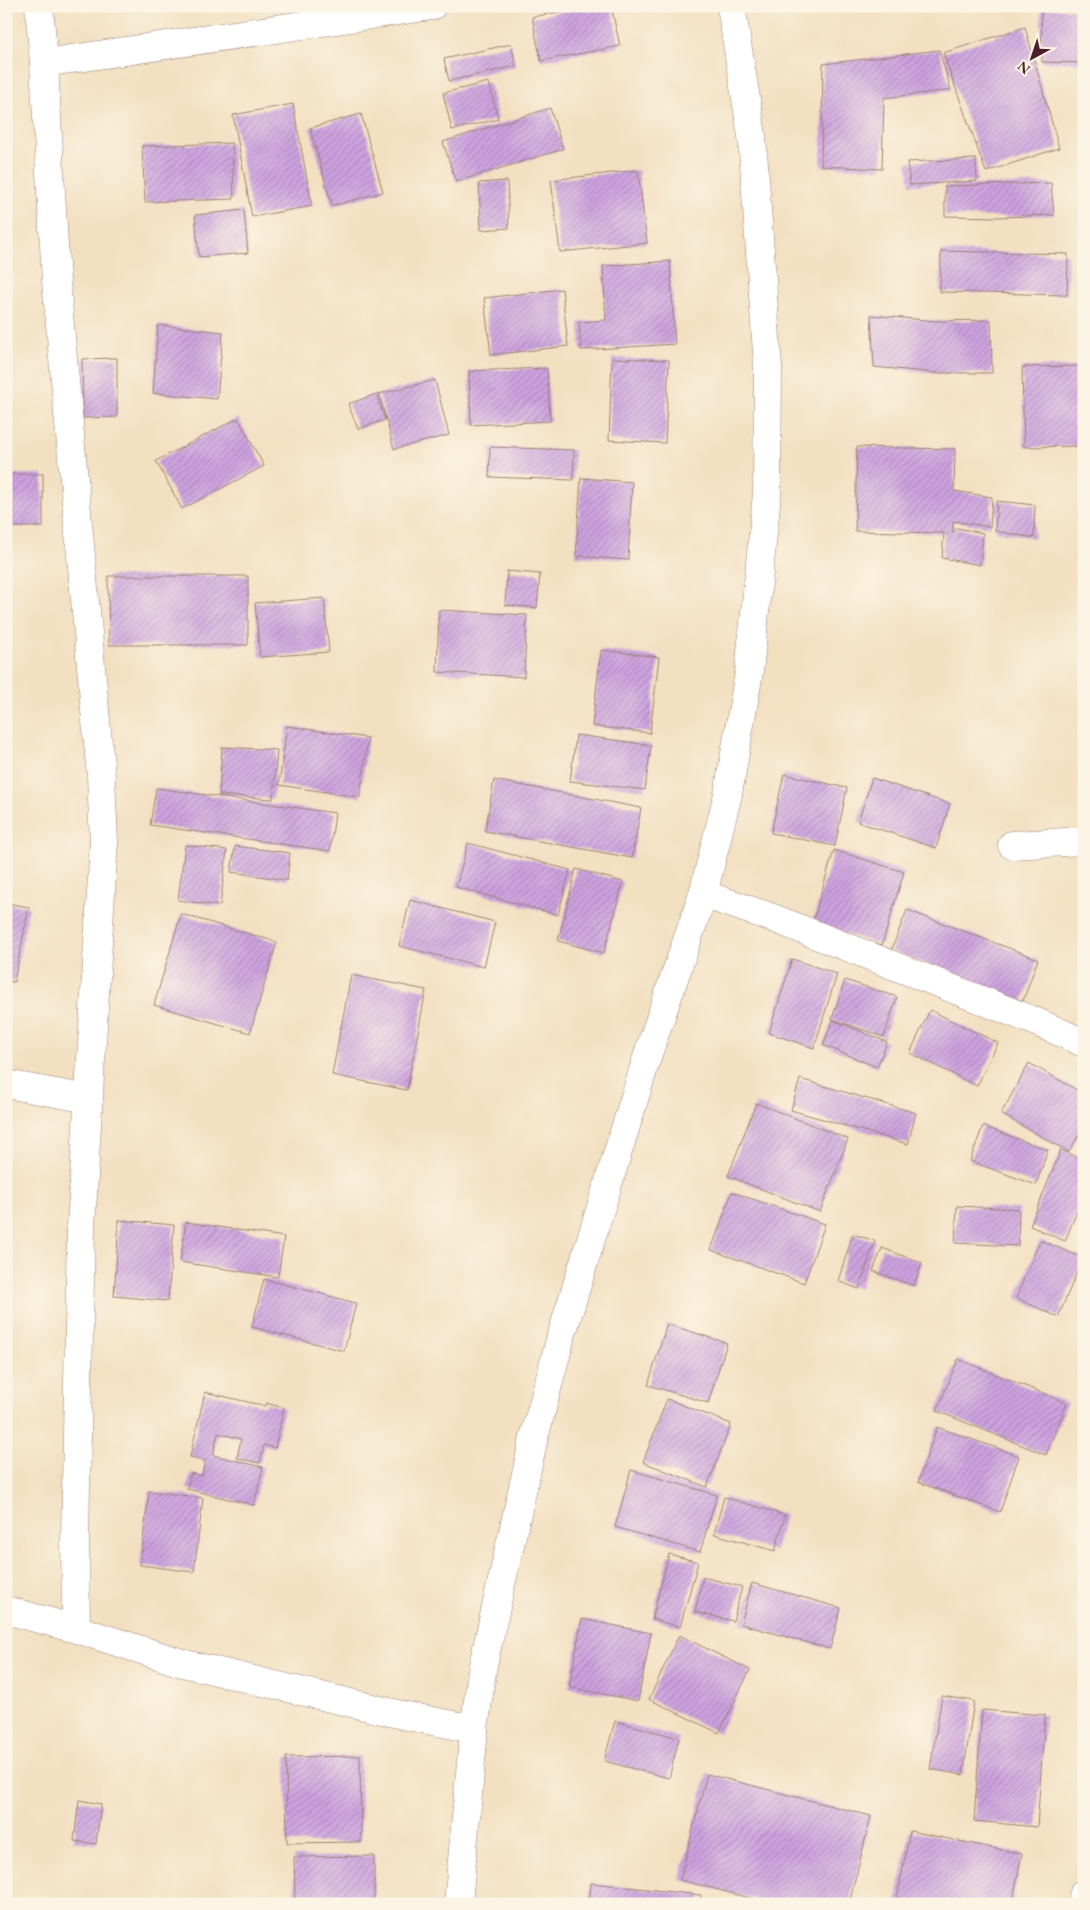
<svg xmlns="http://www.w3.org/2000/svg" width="1090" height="1910" font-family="'EB Garamond',serif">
	<defs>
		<pattern id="building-hatch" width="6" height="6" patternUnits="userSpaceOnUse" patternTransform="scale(1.25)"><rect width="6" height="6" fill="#cea3e0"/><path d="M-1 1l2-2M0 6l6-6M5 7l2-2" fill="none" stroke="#a984b6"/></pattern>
	</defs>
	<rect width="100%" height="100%" fill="#fcf5e5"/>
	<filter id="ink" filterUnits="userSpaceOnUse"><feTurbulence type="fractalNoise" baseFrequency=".02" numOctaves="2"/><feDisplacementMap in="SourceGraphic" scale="10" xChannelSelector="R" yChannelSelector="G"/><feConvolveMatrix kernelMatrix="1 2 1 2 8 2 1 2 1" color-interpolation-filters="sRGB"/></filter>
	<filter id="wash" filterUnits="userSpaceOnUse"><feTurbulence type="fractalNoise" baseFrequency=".0096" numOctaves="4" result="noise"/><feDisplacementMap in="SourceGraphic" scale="20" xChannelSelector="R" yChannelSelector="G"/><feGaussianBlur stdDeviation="1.12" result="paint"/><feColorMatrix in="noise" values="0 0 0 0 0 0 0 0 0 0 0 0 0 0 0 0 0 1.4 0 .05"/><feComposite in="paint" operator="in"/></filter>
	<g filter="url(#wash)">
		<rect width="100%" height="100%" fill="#f2e0c1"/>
		<g id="blocks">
			<!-- building -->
			<g fill="url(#building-hatch)">
				<polygon points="591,6 611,6 620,46 541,61 532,17"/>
				<polygon points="1041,8 1084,10 1084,63 1042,62"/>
				<polygon points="1025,27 1059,148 986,172 943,53"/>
				<polygon points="511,44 516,66 449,81 444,59"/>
				<polygon points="939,50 951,90 884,98 882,169 821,166 823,64"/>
				<polygon points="489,82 498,119 452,130 443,93"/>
				<polygon points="293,104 312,206 252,217 233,115"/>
				<polygon points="550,108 563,149 456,182 443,142"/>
				<polygon points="361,114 383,192 332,206 310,128"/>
				<polygon points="232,143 234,199 145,202 142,146"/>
				<polygon points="976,159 977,181 910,185 907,162"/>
				<polygon points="638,170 647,243 560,252 551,180"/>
				<polygon points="507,181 509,228 481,230 479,183"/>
				<polygon points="1051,183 1054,215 998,217 945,216 945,186"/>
				<polygon points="244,210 248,253 199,257 195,215"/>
				<polygon points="941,251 1068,254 1067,295 940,292"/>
				<polygon points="670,261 675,344 581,350 579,322 606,320 603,266"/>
				<polygon points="562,289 568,346 491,355 484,298"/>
				<polygon points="871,315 936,321 991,320 992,373 937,373 874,367"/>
				<polygon points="158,325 223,332 217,399 153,393"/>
				<polygon points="117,358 117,417 83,418 82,359"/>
				<polygon points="612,358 669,360 665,443 609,440"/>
				<polygon points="1084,366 1084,446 1024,447 1022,367"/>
				<polygon points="547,368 550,421 471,425 469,371"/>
				<polygon points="435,380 449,435 394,449 379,394"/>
				<polygon points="376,394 385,420 358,429 348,404"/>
				<polygon points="238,418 264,466 182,509 156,461"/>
				<polygon points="490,447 574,450 573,480 489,477"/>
				<polygon points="857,447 955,449 954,491 992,497 990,527 953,521 953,533 957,528 983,533 980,565 942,558 944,533 855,531"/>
				<rect x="6" y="474" width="37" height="53"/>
				<polygon points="581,478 632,482 628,560 576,556"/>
				<polygon points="997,501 1035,505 1034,538 995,531"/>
				<polygon points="507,571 540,574 537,608 505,605"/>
				<polygon points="108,576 248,576 248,645 109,645"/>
				<polygon points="324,598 329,652 260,657 255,603"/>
				<polygon points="439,610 527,615 524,677 437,672"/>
				<polygon points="601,650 659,657 650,733 592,726"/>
				<polygon points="287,726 368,738 360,797 279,785"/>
				<polygon points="576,735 651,745 645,790 570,781"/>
				<polygon points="222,747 277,750 273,799 219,795"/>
				<polygon points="784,774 847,788 835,846 771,833"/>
				<polygon points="872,778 950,804 936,848 858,822"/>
				<polygon points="494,780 641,808 632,858 485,831"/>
				<polygon points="156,788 335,813 330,851 150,825"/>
				<polygon points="468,843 570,870 558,915 456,887"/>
				<polygon points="185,845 227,850 220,906 178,900"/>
				<polygon points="235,846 290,853 287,880 231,872"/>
				<polygon points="834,850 904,872 882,945 812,924"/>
				<polygon points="576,869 623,882 604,953 558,941"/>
				<polygon points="410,900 495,922 484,967 399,946"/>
				<polygon points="6,903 29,907 14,982 6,981"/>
				<polygon points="907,910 1038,959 1023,1001 891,951"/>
				<polygon points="181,914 277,942 250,1033 154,1005"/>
				<polygon points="792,959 837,974 814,1048 769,1033"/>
				<polygon points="351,975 426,990 407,1090 332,1075"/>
				<polygon points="845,980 897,997 884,1037 832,1019"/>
				<polygon points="930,1010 998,1043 977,1086 910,1053"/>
				<polygon points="833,1020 887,1042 877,1067 823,1045"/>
				<polygon points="1029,1063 1084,1094 1084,1126 1069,1152 1001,1114"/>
				<polygon points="800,1079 916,1113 908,1144 791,1110"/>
				<polygon points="756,1103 848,1139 820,1212 728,1176"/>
				<polygon points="983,1126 1048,1150 1036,1185 970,1161"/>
				<polygon points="1061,1150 1084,1160 1084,1194 1065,1241 1030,1226"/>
				<polygon points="732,1192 825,1224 804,1283 711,1250"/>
				<polygon points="957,1206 1019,1209 1018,1246 955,1243"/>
				<polygon points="119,1220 174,1225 168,1301 114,1296"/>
				<polygon points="186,1222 284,1237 278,1277 180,1262"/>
				<polygon points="853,1234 875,1241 859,1289 838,1281"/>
				<polygon points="1040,1240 1083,1258 1058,1317 1016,1298"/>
				<polygon points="882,1248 922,1263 914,1286 873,1271"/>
				<polygon points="264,1279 356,1303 344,1351 252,1327"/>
				<polygon points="667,1324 727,1343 708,1403 648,1385"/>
				<polygon points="958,1359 1067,1403 1046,1455 937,1411"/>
				<polygon points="205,1392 265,1406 266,1403 284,1408 275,1448 264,1445 260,1463 237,1458 241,1439 218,1433 213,1455 263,1467 254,1505 187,1489 191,1473 202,1476 205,1461 190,1457"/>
				<polygon points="667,1399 731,1424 707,1487 643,1462"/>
				<polygon points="937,1427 1019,1456 1000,1512 918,1482"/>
				<polygon points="631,1470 717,1495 700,1552 615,1527"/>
				<polygon points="149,1491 203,1498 194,1572 140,1565"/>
				<polygon points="724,1497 785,1515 775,1551 714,1534"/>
				<polygon points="669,1554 698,1562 680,1627 652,1619"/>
				<polygon points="703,1577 742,1587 733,1621 695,1612"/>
				<polygon points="752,1583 841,1608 830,1649 741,1624"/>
				<polygon points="582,1619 651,1633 638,1701 569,1687"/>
				<polygon points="679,1635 750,1670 719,1733 649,1699"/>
				<polygon points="942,1696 974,1701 963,1775 930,1769"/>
				<polygon points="982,1710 1045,1715 1037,1827 974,1821"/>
				<polygon points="615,1721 679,1738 669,1778 604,1761"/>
				<polygon points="360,1756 361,1842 287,1843 286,1757"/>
				<polygon points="707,1774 871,1816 849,1904 773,1904 680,1880"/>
				<polygon points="79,1800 101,1804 96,1844 74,1841"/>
				<polygon points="910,1831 1022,1854 1012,1904 896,1904"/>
				<polygon points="374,1856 374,1904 295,1904 294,1857"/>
				<polygon points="591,1883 701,1895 700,1904 589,1904"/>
			</g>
		</g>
	</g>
	<g filter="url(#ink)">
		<use href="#blocks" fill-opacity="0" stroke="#9e8076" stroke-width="1"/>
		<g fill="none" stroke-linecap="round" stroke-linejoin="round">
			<defs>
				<g id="minor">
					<polyline points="39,6 44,63 56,281 101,776 104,842 81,1227 75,1538 76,1629 182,1663 402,1715 474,1729"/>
					<polyline points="44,63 432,6"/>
					<polyline points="1012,845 1084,841"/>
					<polyline points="703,894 773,918 1032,1020 1084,1043"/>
					<polyline points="6,1084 89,1099"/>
					<polyline points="6,1610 76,1629"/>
					<polyline points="458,1904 474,1729 483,1665 534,1438 560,1340 649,1051 703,894 728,794 749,672 767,494 768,367 752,136 731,6"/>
					<polyline points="1082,1904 1084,1893"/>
				</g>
			</defs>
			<!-- minor casing -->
			<use href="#minor" stroke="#9e8076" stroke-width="29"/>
			<!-- minor -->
			<use href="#minor" stroke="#fff" stroke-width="28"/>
		</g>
	</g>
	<!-- margin -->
	<rect width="1090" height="1910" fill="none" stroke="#fcf5e5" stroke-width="25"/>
	<!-- north arrow -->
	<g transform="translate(1032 58) rotate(220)" stroke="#fcf5e5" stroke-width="4" paint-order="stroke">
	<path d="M0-4L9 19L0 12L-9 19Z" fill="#4a1f2b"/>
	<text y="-8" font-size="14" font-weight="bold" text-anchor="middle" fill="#4a1f2b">N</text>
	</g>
</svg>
